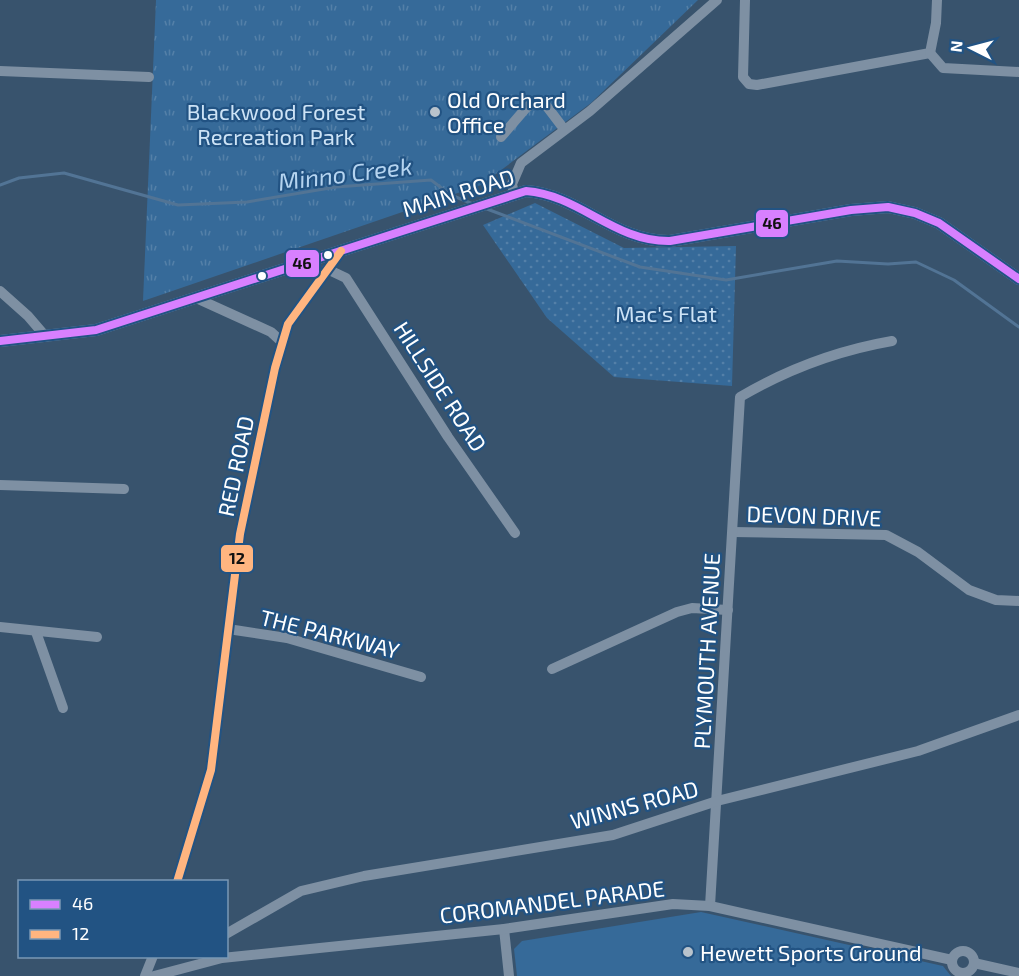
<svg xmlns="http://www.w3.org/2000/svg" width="1019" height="976" font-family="'Exo 2',sans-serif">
	<defs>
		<pattern id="grass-tufts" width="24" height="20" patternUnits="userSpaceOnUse" patternTransform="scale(1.5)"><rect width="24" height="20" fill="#366a99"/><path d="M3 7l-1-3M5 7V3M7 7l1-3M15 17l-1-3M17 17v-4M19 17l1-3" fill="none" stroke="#5480a8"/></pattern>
		<pattern id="park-dots" width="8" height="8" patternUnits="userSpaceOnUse" patternTransform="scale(1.5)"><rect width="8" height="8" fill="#366a99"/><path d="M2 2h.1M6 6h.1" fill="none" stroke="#5480a8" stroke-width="1.8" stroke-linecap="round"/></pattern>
	</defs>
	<rect width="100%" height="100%" fill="#38536d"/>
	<!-- grass -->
	<polygon fill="url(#grass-tufts)" points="156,0 698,0 591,103 481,185 143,301"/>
	<!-- park -->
	<polygon fill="url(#park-dots)" points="535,203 624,248 736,246 732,386 614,377 547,318 483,225"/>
	<!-- garden -->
	<polygon fill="#366a99" points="701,912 943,966 951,976 517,976 514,949 522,941"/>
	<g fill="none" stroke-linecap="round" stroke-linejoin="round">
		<!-- stream -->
		<g stroke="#527495" stroke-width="3">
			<polyline points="0,185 19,178 64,173 178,205 247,202 336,187 431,180 451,195 473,204"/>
			<polyline points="487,209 640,267 726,280 837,261 888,264 916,262 954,280 1019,327"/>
		</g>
		<!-- minor -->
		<g stroke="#7e90a3" stroke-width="10">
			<polyline points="745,0 743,77 749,84 757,85 930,53 936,23 937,0"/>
			<polyline points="930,53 943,68 1019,72"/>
			<polyline points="0,71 149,77"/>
			<polyline points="501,137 526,108 534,102 545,104 564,129"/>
			<polyline points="514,194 512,184 521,163 590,111 717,0"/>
			<polyline points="327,269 346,278 448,437 515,533"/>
			<polyline points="0,291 28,316 46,337"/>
			<polyline points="196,298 271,332 283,343"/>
			<polyline points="0,485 124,489"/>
			<polyline points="733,532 886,535 918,552 969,590 996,600 1019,601"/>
			<polyline points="0,627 97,637"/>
			<polyline points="228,629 287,638 421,677"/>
			<polyline points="36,632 63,708"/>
			<polyline points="552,669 677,612 692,608 728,610"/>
			<polyline points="177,882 211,770 240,534 275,368 288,324 341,251"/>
			<path d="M 710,906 L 740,397 C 786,370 840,350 892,341"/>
			<polyline points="504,929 509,976"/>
			<polyline points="226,934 301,891 364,876 613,835 717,801 918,751 1019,715"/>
			<circle cx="963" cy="962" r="11"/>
			<polyline points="974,963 1019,973"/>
			<polyline points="145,976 153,956"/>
			<polyline points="154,976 222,958 504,929 673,904 710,906 952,960"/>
		</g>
		<!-- major -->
		<path stroke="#7d8fa0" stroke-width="12" d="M 0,341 L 96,330 L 526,191 C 580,195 614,242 670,241 L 851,210 L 888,207 L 915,213 L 939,223 L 1019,279"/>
		<defs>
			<path id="bus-1" d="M 0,341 L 96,330 L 526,191 C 580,195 614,242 670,241 L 851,210 L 888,207 L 915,213 L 939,223 L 1019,279"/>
			<polyline id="bus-2" points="177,882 211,770 240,534 275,368 288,324 341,251"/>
		</defs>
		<!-- bus-1 casing -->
		<use href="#bus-1" stroke="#225383" stroke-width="12"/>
		<!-- bus-2 casing -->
		<use href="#bus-2" stroke="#225383" stroke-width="12"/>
		<!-- bus-1 -->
		<use href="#bus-1" stroke="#d880ff" stroke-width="8"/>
		<!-- bus-2 -->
		<use href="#bus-2" stroke="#ffb580" stroke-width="8"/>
	</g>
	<!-- markers -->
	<g fill="#b9c3cc" stroke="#225383" stroke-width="2">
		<circle cx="435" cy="112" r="6"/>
		<circle cx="688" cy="952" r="6"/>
	</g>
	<g fill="#fff" stroke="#225383" stroke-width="2">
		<circle cx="328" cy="255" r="5"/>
		<circle cx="262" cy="276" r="5"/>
	</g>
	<g text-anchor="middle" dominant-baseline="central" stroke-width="4.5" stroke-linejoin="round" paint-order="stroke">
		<!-- poi labels -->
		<g font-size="22" fill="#fff" stroke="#225383" text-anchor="start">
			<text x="447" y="99">Old Orchard<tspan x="447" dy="25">Office</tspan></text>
			<text x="700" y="952">Hewett Sports Ground</text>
		</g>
		<!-- park labels -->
		<g font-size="22" fill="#cde3f6" stroke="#225383">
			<text x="276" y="111">Blackwood Forest<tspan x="276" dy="25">Recreation Park</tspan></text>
			<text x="666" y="313">Mac's Flat</text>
		</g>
		<!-- street labels -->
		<g font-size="22" fill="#fff" stroke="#225383">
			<text transform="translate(458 192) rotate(-17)">MAIN ROAD</text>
			<text transform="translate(441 386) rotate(57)">HILLSIDE ROAD</text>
			<text transform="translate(235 466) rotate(-78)">RED ROAD</text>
			<text transform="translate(814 515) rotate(2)">DEVON DRIVE</text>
			<text transform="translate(330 633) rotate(14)">THE PARKWAY</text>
			<text transform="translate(706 651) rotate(-87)">PLYMOUTH AVENUE</text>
			<text transform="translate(634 804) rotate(-15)">WINNS ROAD</text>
			<text transform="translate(552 901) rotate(-7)">COROMANDEL PARADE</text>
		</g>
		<!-- water labels -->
		<g font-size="24" font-style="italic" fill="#b5d4f0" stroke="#225383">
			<text transform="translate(345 173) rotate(-7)">Minno Creek</text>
		</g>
	</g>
	<g stroke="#225383" stroke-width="2">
		<rect x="755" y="209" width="34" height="29" rx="6" fill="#d880ff"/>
		<rect x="285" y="249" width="35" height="29" rx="6" fill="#d880ff"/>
		<rect x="220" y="544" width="34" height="29" rx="6" fill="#ffb580"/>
	</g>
	<g font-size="16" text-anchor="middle" font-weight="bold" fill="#111">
		<text x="772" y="229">46</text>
		<text x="302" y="269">46</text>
		<text x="237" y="564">12</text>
	</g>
	<!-- legend -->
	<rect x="18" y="880" width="210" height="78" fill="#225383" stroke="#7a98b5" stroke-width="1.5"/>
	<rect x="30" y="900" width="30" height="9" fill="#d880ff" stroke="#7a98b5" stroke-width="1.5"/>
	<text x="72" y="910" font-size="18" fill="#ffffff">46</text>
	<rect x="30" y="930" width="30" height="9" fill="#ffb580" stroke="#7a98b5" stroke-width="1.5"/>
	<text x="72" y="940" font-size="18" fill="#ffffff">12</text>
	<!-- north arrow -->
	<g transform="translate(971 48) rotate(276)" stroke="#225383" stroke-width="4.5" paint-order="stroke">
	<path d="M0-4.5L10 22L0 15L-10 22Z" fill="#ffffff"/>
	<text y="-9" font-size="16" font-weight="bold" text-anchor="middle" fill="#ffffff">N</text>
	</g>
</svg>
